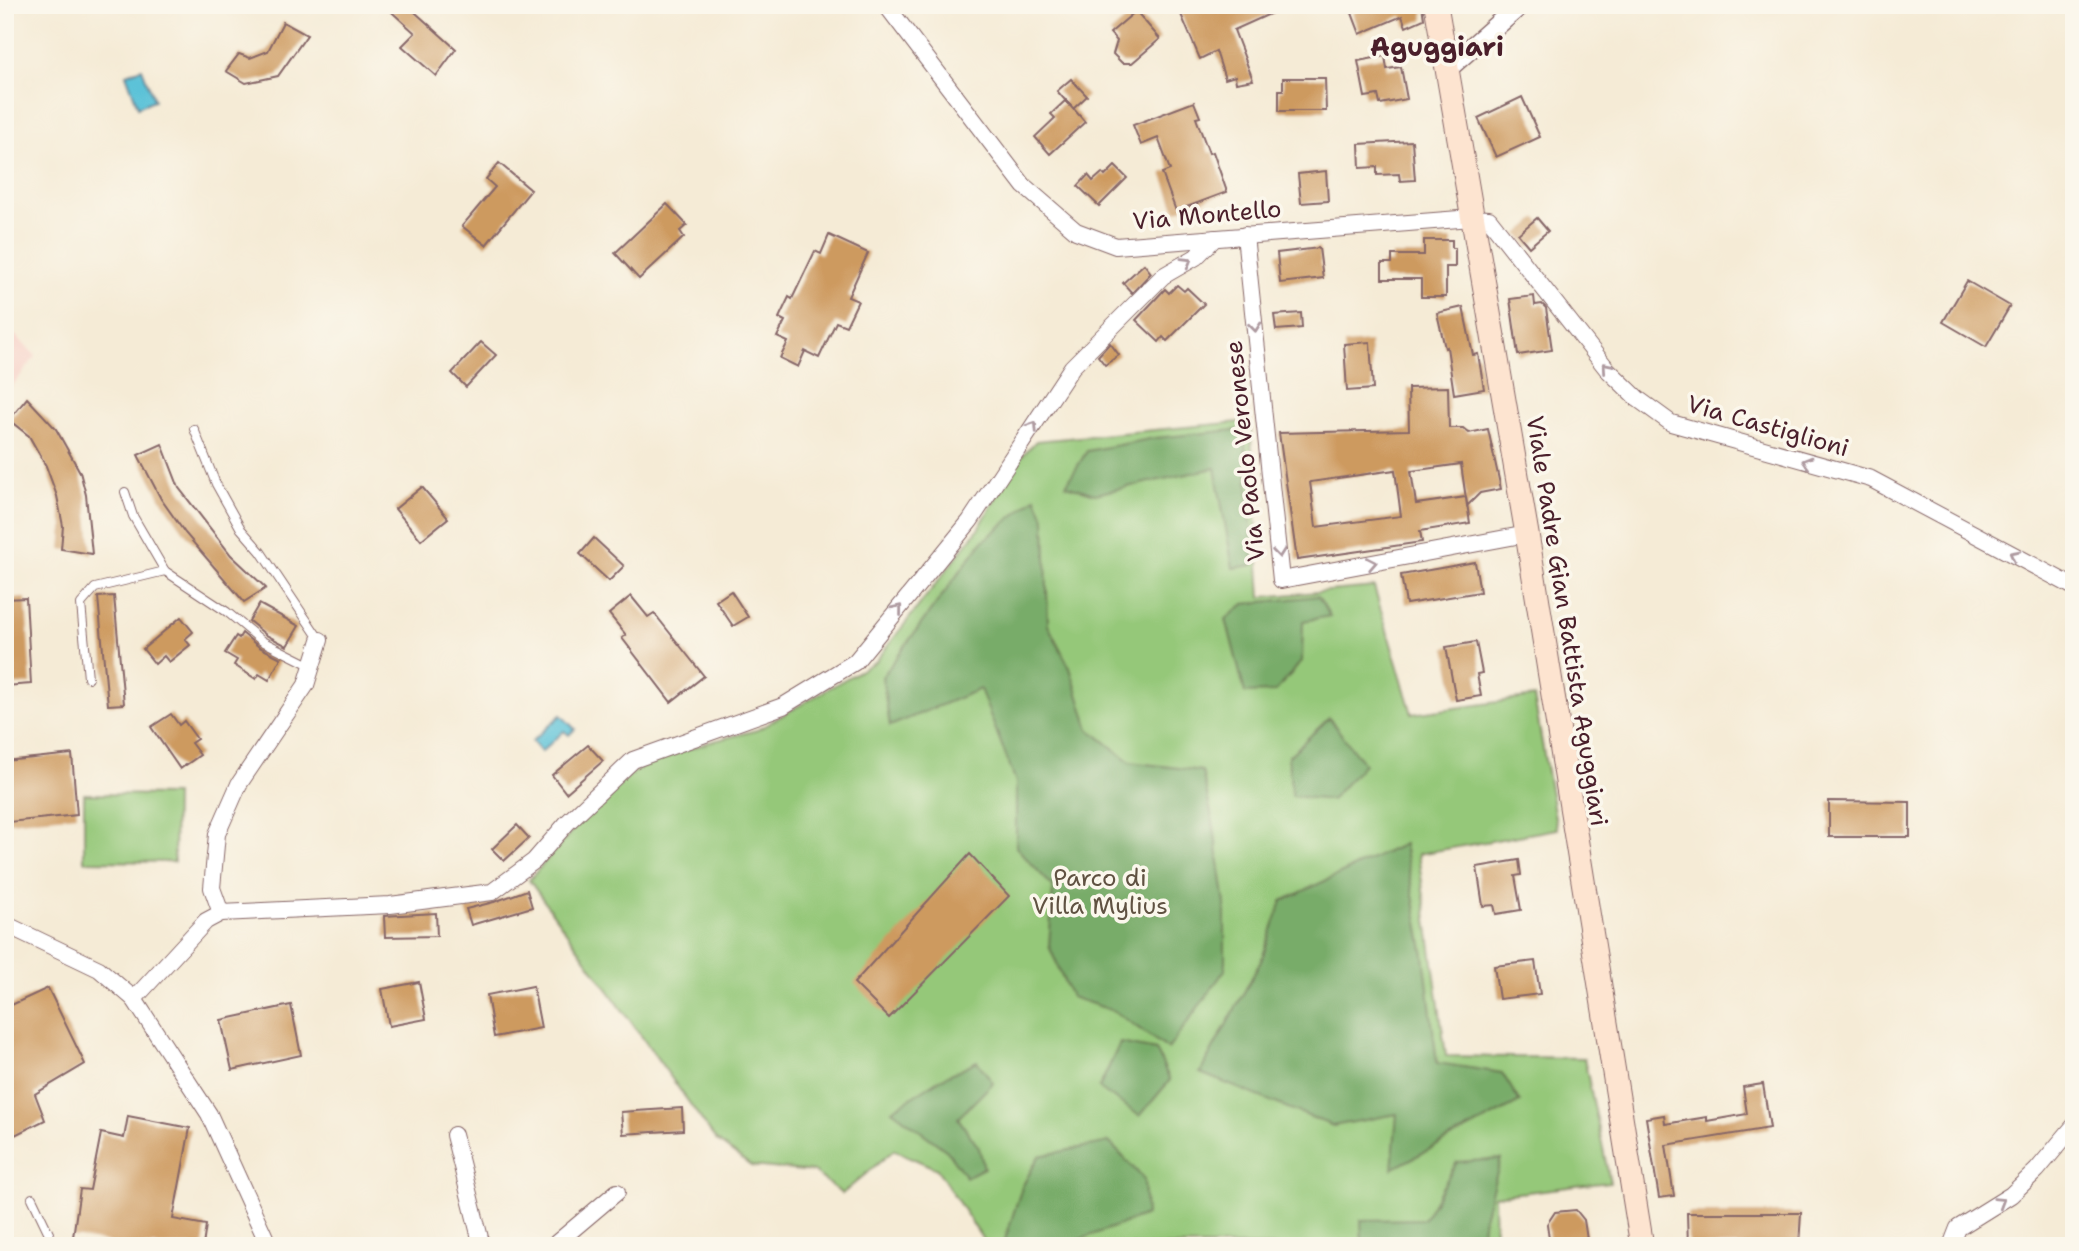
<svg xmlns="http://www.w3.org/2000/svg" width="2079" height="1251" font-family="'Shantell Sans',sans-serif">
	<rect width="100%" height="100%" fill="#fbf7ec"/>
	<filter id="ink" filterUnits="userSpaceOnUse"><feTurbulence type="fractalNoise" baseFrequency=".0143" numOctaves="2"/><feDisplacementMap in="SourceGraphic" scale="14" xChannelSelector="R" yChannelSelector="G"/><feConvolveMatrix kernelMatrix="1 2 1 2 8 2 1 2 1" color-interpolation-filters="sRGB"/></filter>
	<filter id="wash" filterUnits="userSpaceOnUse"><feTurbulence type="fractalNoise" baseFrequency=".00686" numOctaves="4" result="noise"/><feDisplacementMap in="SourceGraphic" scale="28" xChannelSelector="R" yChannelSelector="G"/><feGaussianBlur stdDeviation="1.57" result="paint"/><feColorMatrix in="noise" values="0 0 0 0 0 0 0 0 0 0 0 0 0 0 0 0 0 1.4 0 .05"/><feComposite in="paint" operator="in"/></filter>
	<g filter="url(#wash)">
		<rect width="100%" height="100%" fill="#f5ebd6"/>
		<!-- built -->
		<polygon fill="#f7d1c8" points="5,325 36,356 5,395"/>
		<!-- green -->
		<g fill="#95c879" stroke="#707452" stroke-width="2">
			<polygon points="1250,421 1261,597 1374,587 1412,714 1534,697 1557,829 1418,854 1446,1056 1584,1058 1610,1182 1494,1196 1495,1246 987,1246 937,1169 894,1150 842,1194 814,1172 751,1166 716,1140 529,880 607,791 649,762 710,742 757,730 876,661 979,528 1016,462 1036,441"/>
			<polygon points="84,794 175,795 174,862 84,861"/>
		</g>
		<!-- forest -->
		<g fill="#78ac69" stroke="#61664a" stroke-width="2">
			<polygon points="1244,429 1254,565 1233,568 1215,468 1095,494 1066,485 1087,451 1155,438"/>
			<polygon points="1036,497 1045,520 1048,625 1070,668 1089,729 1130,762 1202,771 1214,827 1225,904 1225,970 1168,1049 1114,1011 1071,997 1049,946 1053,887 1016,847 1016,782 980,689 890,726 882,677 981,543"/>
			<polygon points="1318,596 1330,616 1303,621 1302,661 1275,692 1245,693 1226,619 1244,604"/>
			<polygon points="1329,718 1364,764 1331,800 1292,796 1288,757"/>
			<polygon points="1404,844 1424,956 1437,1063 1502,1073 1520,1102 1392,1169 1397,1114 1333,1126 1200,1073 1261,961 1282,901"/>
			<polygon points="1120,1043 1156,1050 1170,1080 1140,1116 1099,1088"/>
			<polygon points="977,1061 993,1083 958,1118 979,1148 984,1168 966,1177 947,1151 892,1110 940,1079"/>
			<polygon points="1109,1142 1144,1179 1146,1215 1073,1242 1071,1246 1003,1246 1022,1187 1039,1156"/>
			<polygon points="1501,1159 1484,1217 1480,1246 1362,1246 1361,1220 1424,1219 1457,1162"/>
		</g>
		<!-- water -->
		<g fill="#5bc2d8" stroke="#527082" stroke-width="2">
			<polygon points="142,68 154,100 138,107 126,74"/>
			<polygon points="561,715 575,729 569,735 564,731 541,752 532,741"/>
		</g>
		<g id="blocks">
			<!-- building -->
			<g fill="#cd9a5f" fill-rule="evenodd">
				<polygon points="384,5 407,5 456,49 436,76 402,46 415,33"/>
				<polygon points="1177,5 1290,5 1234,30 1253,80 1236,83 1235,76 1225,79 1216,51 1200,59"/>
				<polygon points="1370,5 1422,5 1424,19 1406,27 1402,16 1360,34 1352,13"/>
				<polygon points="1136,11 1160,39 1132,63 1122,63 1113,54 1117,41 1110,33"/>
				<polygon points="283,22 307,35 278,76 246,83 226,71 239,54 250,58 268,51"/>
				<polygon points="1385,56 1387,69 1401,67 1407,99 1380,104 1378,95 1365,97 1358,61"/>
				<polygon points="1283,78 1325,78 1326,111 1279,111 1279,90 1283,90"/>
				<polygon points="1071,79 1087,96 1073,109 1057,91"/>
				<polygon points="1522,97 1540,137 1496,157 1478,118"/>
				<polygon points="1066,100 1085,122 1050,154 1035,137 1055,118 1051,114"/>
				<polygon points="1194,102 1200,117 1196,118 1209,153 1213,152 1227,192 1176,211 1162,173 1170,170 1158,138 1141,145 1133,125"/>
				<polygon points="1412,141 1415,180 1400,181 1399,174 1377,175 1377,167 1360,168 1359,144"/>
				<polygon points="499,163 531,190 486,245 462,226 495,187 486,179"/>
				<polygon points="1115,166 1127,178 1099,206 1078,186 1088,175 1093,181 1102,173 1105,176"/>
				<polygon points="1326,171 1328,201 1301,203 1298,174"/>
				<polygon points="667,204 687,225 680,231 684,237 639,279 615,253"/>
				<polygon points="1537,218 1548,231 1529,247 1518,234"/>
				<polygon points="829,235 868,253 848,297 858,301 846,326 836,322 819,358 805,351 798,367 780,358 788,342 777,337 785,321 779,318 789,297 792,299 815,251 821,254"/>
				<polygon points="1424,240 1452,240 1452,248 1455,248 1455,267 1446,267 1446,297 1421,297 1421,279 1382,279 1382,263 1392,263 1392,255 1424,255"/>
				<polygon points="1319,248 1323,278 1280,283 1277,253"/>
				<polygon points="1144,264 1151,273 1132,293 1123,283"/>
				<polygon points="1967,281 2010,306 1986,347 1943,322"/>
				<polygon points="1177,285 1184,291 1187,288 1204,304 1167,341 1163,337 1159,342 1136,320 1165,289 1169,293"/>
				<polygon points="1534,296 1535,305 1542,304 1546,308 1552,350 1518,355 1510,299"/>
				<polygon points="1463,307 1473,355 1478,354 1484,389 1454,394 1447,347 1445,348 1437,313"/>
				<polygon points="1301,313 1302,328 1276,330 1274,315"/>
				<polygon points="481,342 496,355 466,387 452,373"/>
				<polygon points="1370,342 1373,389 1347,391 1344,344"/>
				<polygon points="1110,343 1119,355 1105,365 1098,356"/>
				<path d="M 1448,387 L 1449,428 L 1463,428 L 1469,433 L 1488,429 L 1501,489 L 1480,493 L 1467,506 L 1461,464 L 1411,471 L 1416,504 L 1466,497 L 1470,523 L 1420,531 L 1422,542 L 1297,560 L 1279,433 L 1409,430 L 1408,388 ZM 1395,470 L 1401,516 L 1316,527 L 1310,482 Z"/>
				<polygon points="27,398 56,429 80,472 86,495 92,554 61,549 63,526 57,496 46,466 29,436 9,420"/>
				<polygon points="162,444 179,488 231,555 266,588 244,602 185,533 161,499 138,455"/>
				<polygon points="422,487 448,518 421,540 395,509"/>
				<polygon points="594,538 624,566 609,581 580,554"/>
				<polygon points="1475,562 1480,592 1406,604 1401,575"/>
				<polygon points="731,591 748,617 733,626 716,601"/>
				<polygon points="114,596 124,704 108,705 98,597"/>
				<polygon points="631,596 648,617 654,613 704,676 671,702 622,638 626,635 609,614"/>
				<polygon points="26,598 31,684 5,686 5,599"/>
				<polygon points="259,604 299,626 287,646 266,635 249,621"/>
				<polygon points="181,617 193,632 185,639 190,645 169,662 164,656 155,664 143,649"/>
				<polygon points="242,633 259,647 281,658 269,680 259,674 256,679 234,665 237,660 225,653 236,636 239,638"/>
				<polygon points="1476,642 1482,673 1477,674 1481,696 1456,700 1446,647"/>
				<polygon points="171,714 179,725 184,721 197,739 191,743 200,755 180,769 151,727"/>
				<polygon points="588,745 603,761 566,793 552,775"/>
				<polygon points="72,754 77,815 9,822 5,761"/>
				<polygon points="1829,801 1910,802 1910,837 1829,837"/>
				<polygon points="517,825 529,838 504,861 492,849"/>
				<polygon points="970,854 1009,896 889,1018 854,983"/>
				<polygon points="1519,860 1521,875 1515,876 1521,910 1496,914 1494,905 1483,906 1477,867"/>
				<polygon points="527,890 532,907 471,925 466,909 494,902"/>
				<polygon points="436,913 437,936 385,937 384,916"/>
				<polygon points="1535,961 1540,994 1499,999 1494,966"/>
				<polygon points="419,982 426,1019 389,1026 382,989"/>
				<polygon points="533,986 541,1028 494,1037 487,995"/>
				<polygon points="48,988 85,1064 35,1094 45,1120 5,1140 5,1008"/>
				<polygon points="291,1005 301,1055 232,1070 221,1020"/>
				<polygon points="1763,1084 1770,1128 1666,1145 1674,1196 1659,1198 1646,1118 1664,1115 1665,1124 1707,1117 1707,1121 1747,1114 1743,1087"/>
				<polygon points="682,1108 683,1130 623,1134 621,1112"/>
				<polygon points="128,1116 190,1128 173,1219 206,1225 203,1246 130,1246 73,1237 80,1189 90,1190 101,1133 124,1138"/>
				<polygon points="1576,1210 1584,1220 1588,1246 1550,1246 1547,1224 1555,1212"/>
				<polygon points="1687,1213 1801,1213 1799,1246 1688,1246"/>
			</g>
		</g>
	</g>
	<g filter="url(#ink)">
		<use href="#blocks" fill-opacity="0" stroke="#866667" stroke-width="2"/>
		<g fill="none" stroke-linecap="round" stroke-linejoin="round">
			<defs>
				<g id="service">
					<polyline points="194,429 216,484 241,529 261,552 320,640"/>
					<polyline points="125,492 133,516 165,571 227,612 262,641 312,666"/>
					<polyline points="88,678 81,604 95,588 165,571"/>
					<polyline points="32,1198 55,1246"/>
				</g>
				<g id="minor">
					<polyline points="886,5 1024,186 1076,231 1116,246 1472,218 1489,219 1607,369 1638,399 1671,423 1871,479 2074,587"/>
					<polyline points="1245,235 1281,580 1527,534"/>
					<polyline points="221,913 212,888 217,834 239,784 306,685 320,640"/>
					<polyline points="5,924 99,969 134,999 209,1114 269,1246"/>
					<polyline points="134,999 206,921 221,913 390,905 492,892 534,861 567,823 633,760 783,706 855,662 970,521 1072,367 1163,276 1196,257 1215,238"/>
					<polyline points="454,1135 482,1246"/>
					<polyline points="553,1246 617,1192"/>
					<polyline points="1951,1246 1958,1228 2011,1195 2037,1170 2074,1126"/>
				</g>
				<polyline id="tertiary" points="1447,69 1520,5"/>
				<polyline id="secondary" points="1436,5 1527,534 1642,1246"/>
			</defs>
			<!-- service casing -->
			<use href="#service" stroke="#866667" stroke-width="10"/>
			<!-- minor casing -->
			<use href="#minor" stroke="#866667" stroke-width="18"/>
			<!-- tertiary casing -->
			<use href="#tertiary" stroke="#866667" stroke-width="22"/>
			<!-- secondary casing -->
			<use href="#secondary" stroke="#866667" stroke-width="25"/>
			<!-- service -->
			<use href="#service" stroke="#fff" stroke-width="8"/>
			<!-- minor -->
			<use href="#minor" stroke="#fff" stroke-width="16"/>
			<!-- tertiary -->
			<use href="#tertiary" stroke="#fff" stroke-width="19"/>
			<!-- secondary -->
			<use href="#secondary" stroke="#fde4d0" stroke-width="23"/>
		</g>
		<!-- one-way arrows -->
		<defs><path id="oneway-chevron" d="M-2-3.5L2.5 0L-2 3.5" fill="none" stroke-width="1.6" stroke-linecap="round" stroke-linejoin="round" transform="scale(1.75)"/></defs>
		<g stroke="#ae9aa0">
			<use href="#oneway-chevron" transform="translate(1187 262) rotate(-31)"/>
			<use href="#oneway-chevron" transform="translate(1255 327) rotate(84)"/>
			<use href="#oneway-chevron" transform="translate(1607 367) rotate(-131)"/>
			<use href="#oneway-chevron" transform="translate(1033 426) rotate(-57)"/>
			<use href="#oneway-chevron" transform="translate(1807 462) rotate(-164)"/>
			<use href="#oneway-chevron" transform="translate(1279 553) rotate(84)"/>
			<use href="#oneway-chevron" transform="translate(2014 555) rotate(-152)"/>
			<use href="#oneway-chevron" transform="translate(1372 563) rotate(-11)"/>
			<use href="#oneway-chevron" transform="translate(898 609) rotate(-51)"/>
			<use href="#oneway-chevron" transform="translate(2000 1202) rotate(-32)"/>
		</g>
	</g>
	<g text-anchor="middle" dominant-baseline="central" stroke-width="7" stroke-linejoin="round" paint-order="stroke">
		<!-- street labels -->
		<g font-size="24" fill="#4a1f2b" stroke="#fbf7ec">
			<text transform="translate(1207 215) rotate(-5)">Via Montello</text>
			<text transform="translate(1768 426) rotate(16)">Via Castiglioni</text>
			<text transform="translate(1245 451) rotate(-96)">Via Paolo Veronese</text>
			<text transform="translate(1567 621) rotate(81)">Viale Padre Gian Battista Aguggiari</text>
		</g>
		<!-- park labels -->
		<g font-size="24" fill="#605242" stroke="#fbf7ec">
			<text x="1100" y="878">Parco di<tspan x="1100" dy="28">Villa Mylius</tspan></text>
		</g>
		<!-- neighbourhood labels -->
		<g font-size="26" font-weight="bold" fill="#4a1f2b" stroke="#fbf7ec">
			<text x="1437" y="46">Aguggiari</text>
		</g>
	</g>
	<!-- margin -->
	<rect width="2079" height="1251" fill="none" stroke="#fbf7ec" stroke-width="28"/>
</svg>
